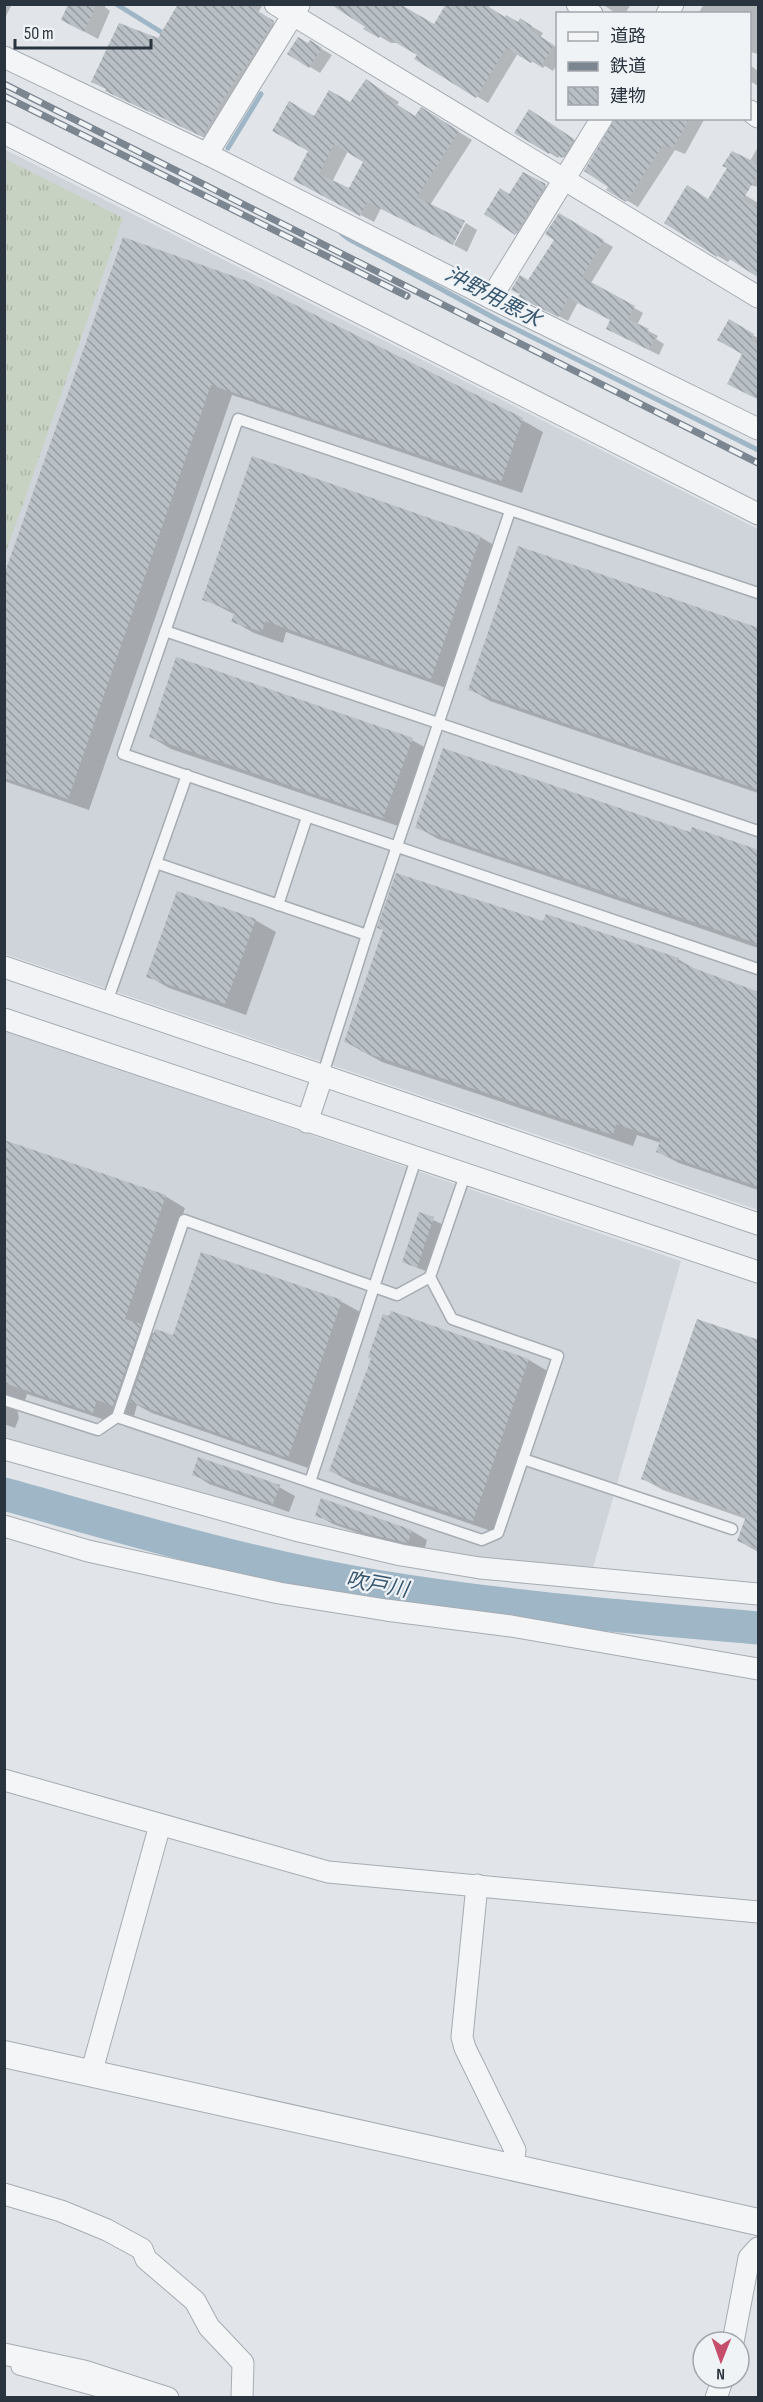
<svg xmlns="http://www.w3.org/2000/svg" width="763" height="2402" font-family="'Sofia Sans Condensed','Noto Sans JP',sans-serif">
	<defs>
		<pattern id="grass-tufts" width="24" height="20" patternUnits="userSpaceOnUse" patternTransform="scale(1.5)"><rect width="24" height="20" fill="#c8d2c2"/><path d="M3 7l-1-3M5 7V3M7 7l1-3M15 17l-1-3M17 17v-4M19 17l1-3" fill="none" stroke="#acb5a8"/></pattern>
		<pattern id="building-back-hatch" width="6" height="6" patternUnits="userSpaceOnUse" patternTransform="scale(1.5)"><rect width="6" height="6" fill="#b8bfc5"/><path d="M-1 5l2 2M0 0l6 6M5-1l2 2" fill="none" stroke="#969ca1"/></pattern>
	</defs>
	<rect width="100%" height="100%" fill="#e1e5e9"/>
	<!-- built -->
	<g fill="#cfd4da">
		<polygon points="4,149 758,529 758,1210 5,954"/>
		<polygon points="4,1030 681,1261 592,1571 399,1548 5,1441"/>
	</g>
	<!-- grass -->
	<polygon fill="url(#grass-tufts)" points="5,159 123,218 5,555"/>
	<!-- shadow -->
	<g fill="#0003" fill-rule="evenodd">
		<polygon points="4,4 12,4 4,20"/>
		<polygon points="69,4 106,4 105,7 110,11 98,39 76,27"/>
		<polygon points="233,4 263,4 258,13 284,29 214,142 118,97 159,40"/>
		<polygon points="448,4 491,4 488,9 519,24 521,20 543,33 540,38 558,48 558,63 553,71 545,66 543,68 518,53 488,103 416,59 419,55 399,43 391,43 365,28 435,26"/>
		<polygon points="602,4 631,4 625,14 617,14"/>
		<polygon points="704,4 758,4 758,54 750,52 750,14 698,14"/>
		<polygon points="310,42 332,55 320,73 289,54"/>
		<polygon points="750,65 758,71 758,86 750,81"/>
		<path d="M 379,89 L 399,102 L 397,105 L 416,117 L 421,109 L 472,140 L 430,205 L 381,208 L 374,222 L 308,187 L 314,118 L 351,104 ZM 348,151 L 365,162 L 349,190 L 332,182 Z"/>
		<polygon points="538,117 582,145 572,162 560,155 558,158 516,133"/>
		<polygon points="617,118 705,118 685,154 675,150 638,207 608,189"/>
		<polygon points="758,147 758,187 734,181 750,161"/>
		<polygon points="523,174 555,191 526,239 516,233 510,196"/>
		<polygon points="721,180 758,203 758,276 731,258 728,262 718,256 666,223 709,200"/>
		<polygon points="559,215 613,247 591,283 643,313 637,325 658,336 656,339 664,344 659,355 617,334 612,320 578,302 568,321 530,302 529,282 556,239"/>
		<polygon points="466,223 477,230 467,252 454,245"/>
		<polygon points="124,239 522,420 543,432 522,493 232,395 89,810 4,781 4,579"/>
		<polygon points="729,321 758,338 758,399 744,354"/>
		<polygon points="480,537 501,549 452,690 286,632 283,643 254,633 233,621 236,615 204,599"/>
		<polygon points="758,630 758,793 490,701 470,689"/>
		<polygon points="151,737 412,740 433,752 404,828 171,749"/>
		<polygon points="417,827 758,851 758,948 438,839"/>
		<polygon points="255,920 276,932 246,1015 169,988 148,976"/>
		<polygon points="544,923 678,959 698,971 758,993 758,1190 679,1163 658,1152 661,1143 637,1135 633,1146 382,1062 346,1042"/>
		<polygon points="4,1141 165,1196 185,1208 146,1329 155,1334 173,1337 202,1253 342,1302 362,1313 308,1468 152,1413 137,1405 134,1416 118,1411 114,1423 27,1394 24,1404 17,1409 19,1418 15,1428 4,1424"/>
		<polygon points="420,1214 444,1225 428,1272 403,1262"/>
		<polygon points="392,1312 529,1360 549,1372 494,1532 352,1483 331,1471"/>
		<polygon points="758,1342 758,1552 739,1541 746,1519 663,1490 643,1479"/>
		<polygon points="194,1474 279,1487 295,1496 289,1512 209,1484"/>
		<polygon points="322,1500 412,1531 427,1540 424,1551 390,1544 333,1524 317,1515"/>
	</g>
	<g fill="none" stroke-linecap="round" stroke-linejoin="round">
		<!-- stream -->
		<g stroke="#9eb6c6" stroke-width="5">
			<polyline points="116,4 166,35"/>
			<polyline points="228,148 261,94"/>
			<polyline points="342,234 349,239 498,320 758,450"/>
		</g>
		<!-- river -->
		<path stroke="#9eb6c6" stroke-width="33" d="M 4,1494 C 127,1528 249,1565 375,1586 C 502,1607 630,1617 758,1628"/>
	</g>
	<!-- building -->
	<g fill="url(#building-back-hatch)" fill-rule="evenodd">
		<polygon points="68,4 97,4 84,32 61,20"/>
		<polygon points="178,4 247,4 274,21 244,69 240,72 226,96 225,95 203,137 105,91 106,89 91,82 119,23 158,38"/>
		<polygon points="330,4 400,4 434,24 446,4 484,4 505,17 506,15 518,22 520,18 532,26 530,30 554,45 541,66 533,61 531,63 506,48 476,98 414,59 417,55 386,37 380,36 379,38 363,29 365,27"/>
		<polygon points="298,37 308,43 310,40 322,48 309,68 287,54"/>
		<path d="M 366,79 L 386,93 L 384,96 L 415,116 L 421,107 L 459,131 L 417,197 L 465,221 L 453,245 L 367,202 L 360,216 L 293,180 L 308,151 L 272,131 L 289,101 L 314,116 L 329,90 L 350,102 ZM 334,144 L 363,162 L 349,188 L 319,174 Z"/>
		<polygon points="529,109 574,139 562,158 550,151 549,154 514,133"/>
		<polygon points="615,118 690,118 673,148 663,145 626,202 606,190 608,187 584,171"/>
		<polygon points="732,151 759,164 759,173 743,199 759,209 759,278 720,253 717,257 664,223 687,185 708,199 727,168 722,166"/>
		<polygon points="523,172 546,184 515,235 484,214 500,188 509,194"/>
		<polygon points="559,213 604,240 582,277 635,306 628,319 649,329 647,333 655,337 649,350 606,329 610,320 568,298 558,317 518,297 520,294 511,290 520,275 528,280 554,240 545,234"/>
		<polygon points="123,237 247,281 523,418 501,482 211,385 68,799 4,778 4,575"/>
		<polygon points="729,319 754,334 750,340 759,345 759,400 727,384 742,354 717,340"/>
		<polygon points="252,456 481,536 431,679 265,621 262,632 231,622 235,611 202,600"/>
		<polygon points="518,546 759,628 759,790 468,690"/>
		<polygon points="176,657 413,738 383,818 149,737"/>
		<polygon points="443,748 690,832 692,827 759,850 759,944 415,828"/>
		<polygon points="396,873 543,921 546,914 679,958 677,962 759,992 759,1187 656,1152 661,1139 616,1124 613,1135 360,1051 360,1048 344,1042 383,930 377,928"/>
		<polygon points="177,891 256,919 225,1004 146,977"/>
		<polygon points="4,1140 166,1195 125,1319 141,1324 113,1406 97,1400 93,1413 4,1383"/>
		<polygon points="419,1212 434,1217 417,1268 402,1262"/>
		<polygon points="201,1252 342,1300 288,1458 130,1402 155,1329 173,1335"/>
		<polygon points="391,1311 529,1359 473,1521 329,1471 371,1359 368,1357 383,1314 389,1316"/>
		<polygon points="697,1319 759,1340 759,1549 737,1541 746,1516 641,1479"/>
		<polygon points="198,1457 280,1485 273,1504 192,1475"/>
		<polygon points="321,1498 412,1530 408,1543 373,1535 315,1516"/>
	</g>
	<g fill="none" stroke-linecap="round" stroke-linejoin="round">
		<defs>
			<g id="service">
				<polyline points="758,593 238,419 123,754 758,969"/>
				<polyline points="165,631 758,831"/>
				<polyline points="156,863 367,935"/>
				<polyline points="278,905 307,817"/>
				<polyline points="107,1002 187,775"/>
				<polyline points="323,1074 367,935 510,511"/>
				<polyline points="430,1277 465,1175"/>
				<polyline points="4,1400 98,1430 117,1417 482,1540 498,1533 558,1356 452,1319 430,1277 397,1295 184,1220 117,1417"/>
				<polyline points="523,1459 732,1529"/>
				<polyline points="310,1482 416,1159"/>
			</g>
			<polyline id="pedestrian" points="19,2367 131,2398"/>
			<g id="minor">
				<polyline points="275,4 758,297"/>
				<polyline points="577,4 592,14"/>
				<polyline points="667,14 673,4"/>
				<polyline points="4,57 207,154 491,298 758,429"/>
				<polyline points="750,111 758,117"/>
				<polyline points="4,133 758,514"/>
				<polyline points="207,154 299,5"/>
				<polyline points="491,298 602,118"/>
				<polyline points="4,967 758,1224"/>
				<polyline points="4,1019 758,1272"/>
				<polyline points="307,1122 323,1074"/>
				<polyline points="4,1449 295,1530 401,1555 480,1568 758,1594"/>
				<polyline points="4,1526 88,1551 279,1593 386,1610 511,1626 758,1669"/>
				<polyline points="4,1780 328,1872 758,1912"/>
				<polyline points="477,1885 462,2037 465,2048 515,2150 513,2167"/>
				<polyline points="91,2074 160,1825"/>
				<polyline points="4,2194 61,2211 107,2230 142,2249 146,2259 195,2301 209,2327 243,2363 242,2398"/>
				<polyline points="733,2342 749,2258 758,2248"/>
				<polyline points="4,2354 84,2371 168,2398"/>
				<polyline points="716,2398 723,2378"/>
			</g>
			<polyline id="tertiary" points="4,2054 758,2222"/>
		</defs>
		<!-- service casing -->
		<use href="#service" stroke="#a6acb3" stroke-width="13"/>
		<!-- pedestrian casing -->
		<use href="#pedestrian" stroke="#a6acb3" stroke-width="17"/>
		<!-- minor casing -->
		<use href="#minor" stroke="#a6acb3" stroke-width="23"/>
		<!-- tertiary casing -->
		<use href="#tertiary" stroke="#a6acb3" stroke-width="28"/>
		<!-- service -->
		<use href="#service" stroke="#f3f5f7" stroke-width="10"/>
		<!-- pedestrian -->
		<use href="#pedestrian" stroke="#f3f5f7" stroke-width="15"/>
		<!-- minor -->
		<use href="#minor" stroke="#f3f5f7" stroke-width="21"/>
		<!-- tertiary -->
		<use href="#tertiary" stroke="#f3f5f7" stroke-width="26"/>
		<defs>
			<g id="rail">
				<polyline points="4,84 758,463"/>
				<polyline points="4,96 407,296"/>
			</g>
		</defs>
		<!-- rail casing -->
		<use href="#rail" stroke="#7b8691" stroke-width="7"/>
		<!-- rail -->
		<use href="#rail" stroke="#f0f3f6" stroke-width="4.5" stroke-dasharray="14" stroke-linecap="butt"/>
	</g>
	<g text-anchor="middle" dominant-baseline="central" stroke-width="4.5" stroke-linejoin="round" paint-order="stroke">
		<!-- water labels -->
		<g font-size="21" font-style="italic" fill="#375770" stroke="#f0f3f6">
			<text transform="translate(493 297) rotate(28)">沖野用悪水</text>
			<text transform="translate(377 1585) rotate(10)">吹戸川</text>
		</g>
	</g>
	<!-- border -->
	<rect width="763" height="2402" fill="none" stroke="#2a343f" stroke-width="12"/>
	<!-- legend -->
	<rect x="556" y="12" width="195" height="108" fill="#f0f3f6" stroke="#a1a7ad" stroke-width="1.5"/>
	<rect x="568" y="32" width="30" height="9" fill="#f3f5f7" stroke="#a1a7ad" stroke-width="1.5"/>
	<text x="610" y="42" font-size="18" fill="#2a343f">道路</text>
	<rect x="568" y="62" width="30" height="9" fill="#7b8691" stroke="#a1a7ad" stroke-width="1.5"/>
	<text x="610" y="72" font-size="18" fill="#2a343f">鉄道</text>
	<rect x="568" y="87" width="30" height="18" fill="url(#building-back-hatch)" stroke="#a1a7ad" stroke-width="1.5"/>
	<text x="610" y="102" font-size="18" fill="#2a343f">建物</text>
	<!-- north arrow -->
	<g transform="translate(721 2360) rotate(181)"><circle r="28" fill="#f0f3f6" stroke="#a1a7ad" stroke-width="1.5"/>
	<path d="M0-4.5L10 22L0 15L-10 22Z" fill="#c54e6d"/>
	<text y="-9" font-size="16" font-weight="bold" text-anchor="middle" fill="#2a343f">N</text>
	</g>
	<!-- scale -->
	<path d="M15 39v9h136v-9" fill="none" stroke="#2a343f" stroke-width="3"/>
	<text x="24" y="39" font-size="18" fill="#2a343f" stroke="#f0f3f6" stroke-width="4.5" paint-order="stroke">50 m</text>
</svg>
